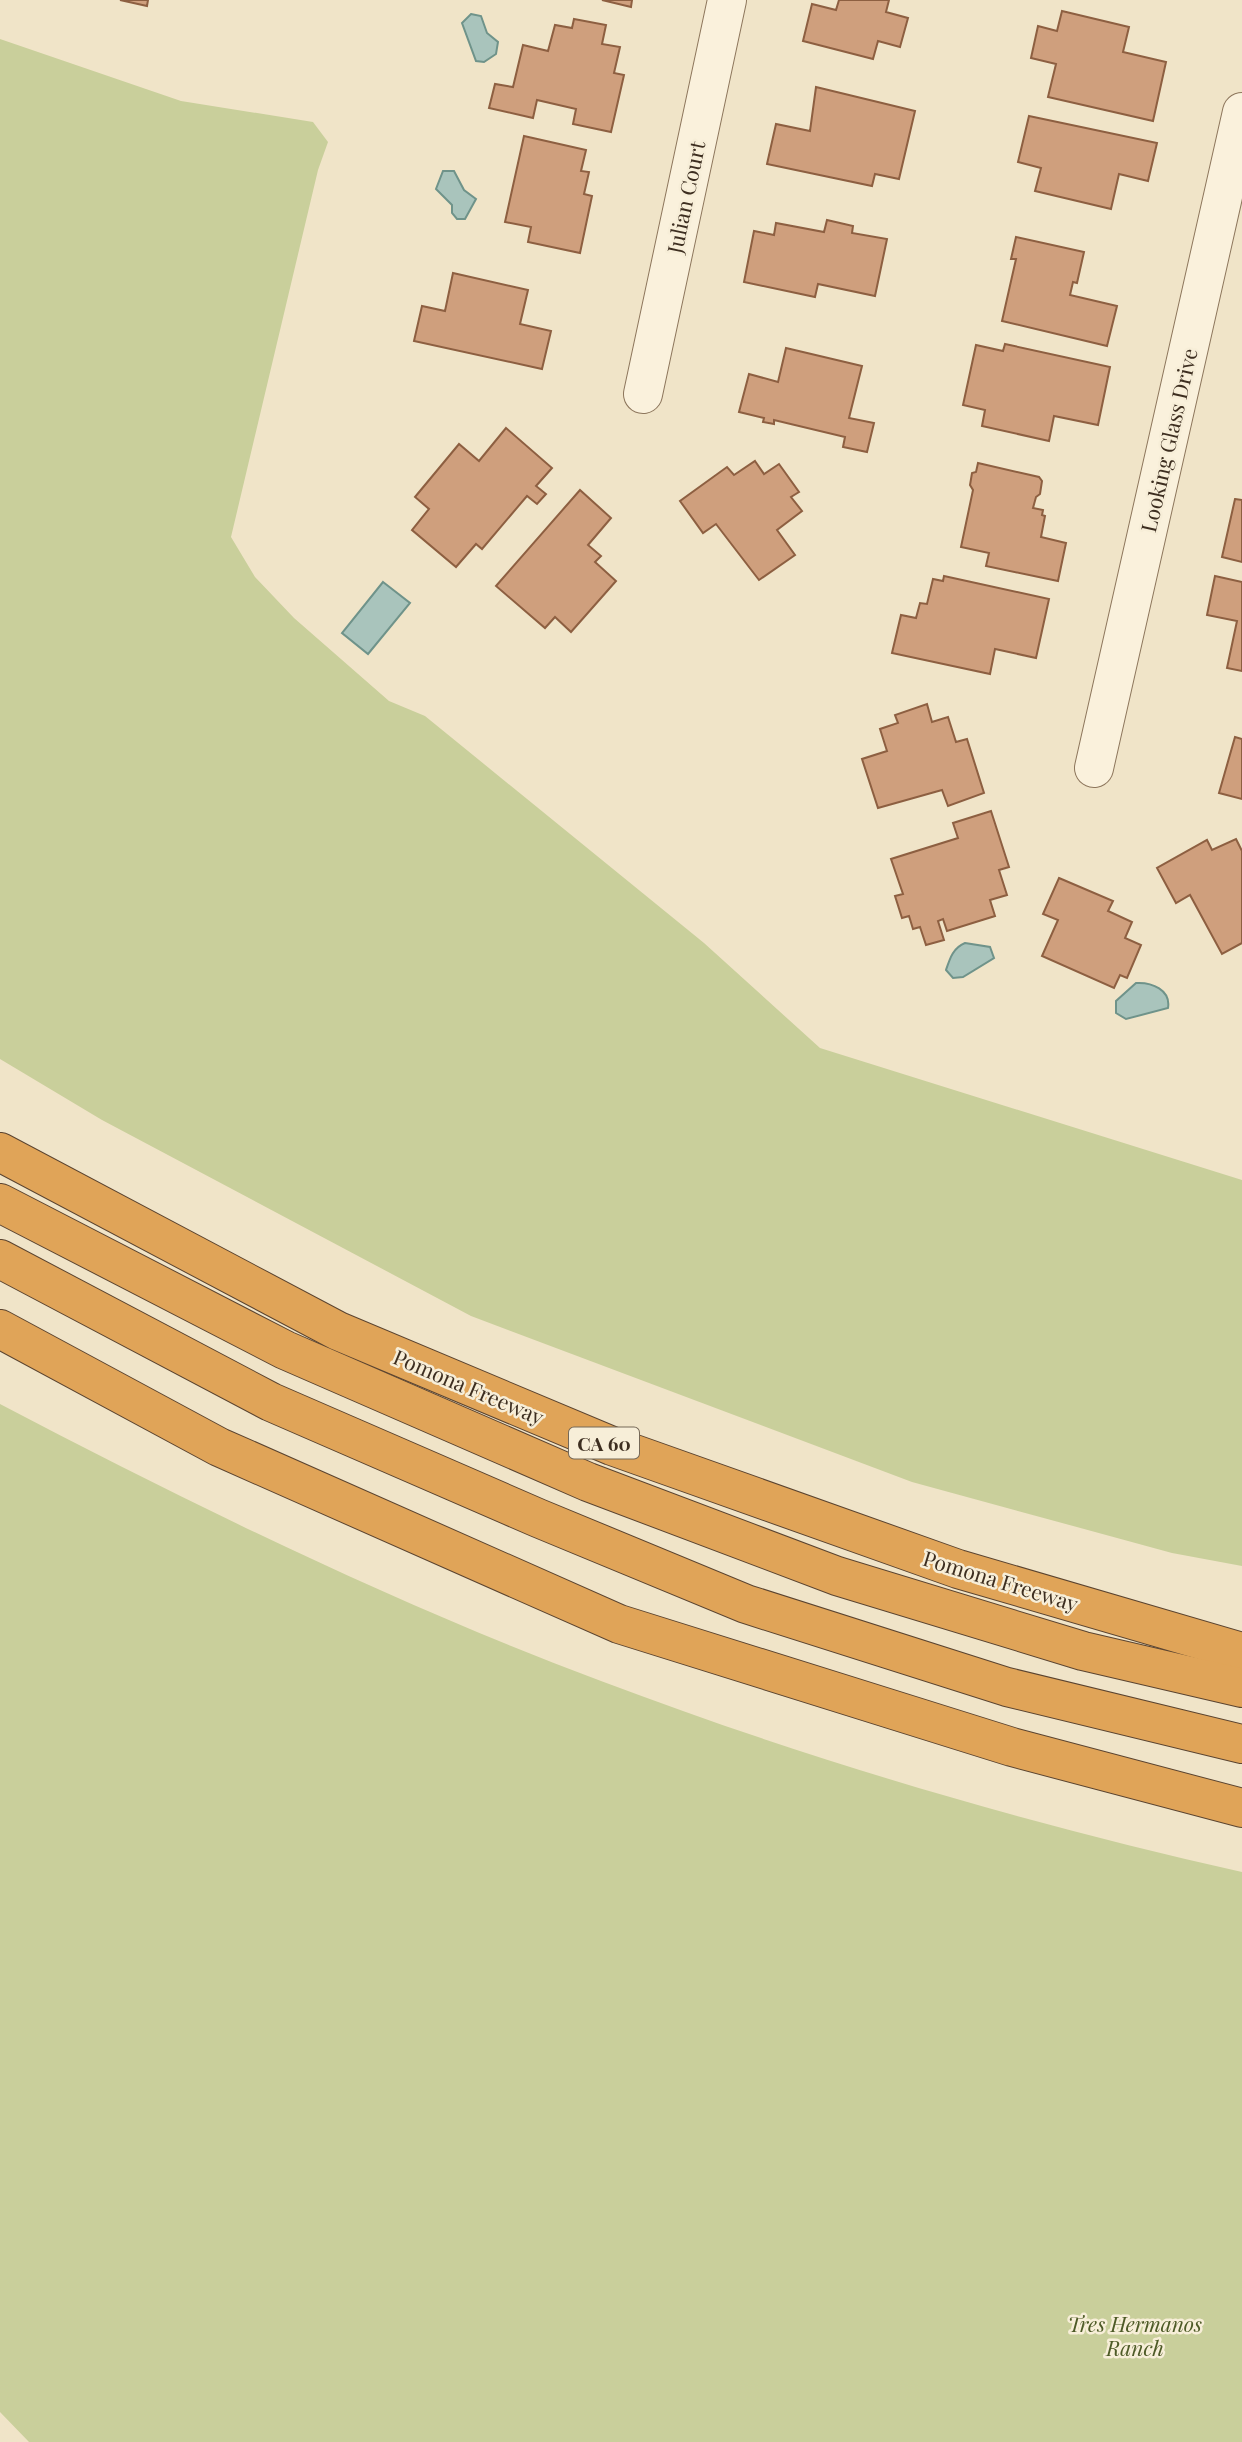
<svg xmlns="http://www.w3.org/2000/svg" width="1242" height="2442" font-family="'Playfair Display',serif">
	<rect width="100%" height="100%" fill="#f0e4c8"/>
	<!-- green -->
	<g fill="#c9cf9b">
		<polygon points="0,39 181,101 313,122 328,142 318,170 231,537 255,577 294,618 389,701 425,716 704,943 820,1048 1242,1180 1242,1566 1172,1553 912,1482 471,1316 102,1120 0,1059"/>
		<path d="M 0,1404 C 195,1506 395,1604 601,1681 C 810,1760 1024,1823 1242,1872 L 1242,2442 L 29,2442 L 0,2412 Z"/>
	</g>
	<!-- water -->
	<g fill="#a9c4bc" stroke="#6f938a" stroke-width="2">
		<polygon points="471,14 481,16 487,33 498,42 496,54 484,62 476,61 462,23"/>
		<polygon points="443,171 454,171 464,190 476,199 465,219 457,219 452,213 452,205 436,189"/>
		<polygon points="383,582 410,603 368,654 342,633"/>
		<path d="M 965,943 L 990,947 L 994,958 L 963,977 L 953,978 L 946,970 C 950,958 953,948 965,943 Z"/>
		<path d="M 1136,983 C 1152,982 1171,990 1168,1008 L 1126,1019 L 1116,1013 L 1116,1001 Z"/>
	</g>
	<!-- building -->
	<g fill="#cf9f7d" stroke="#8d5f41" stroke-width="2">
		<polygon points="120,0 148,0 147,6"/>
		<polygon points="602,0 632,0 631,7"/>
		<polygon points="839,0 889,0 886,12 908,18 900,47 878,41 873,59 803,41 812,4 836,10"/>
		<polygon points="1062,11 1129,27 1123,52 1166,62 1153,121 1048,97 1056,64 1031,58 1038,26 1057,31"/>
		<polygon points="574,19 606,25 602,44 620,47 614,73 624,75 611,132 573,124 576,109 537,100 533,118 489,108 495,84 513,87 523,45 548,51 555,25 572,28"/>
		<polygon points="816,87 915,111 899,179 875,174 872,186 767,164 776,124 810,131"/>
		<polygon points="1029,116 1157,143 1148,181 1119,174 1111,209 1035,191 1041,168 1018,162"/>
		<polygon points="524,136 586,150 581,171 589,172 584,194 592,196 580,253 528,242 531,227 505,222"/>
		<polygon points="827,220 853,226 852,233 887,239 875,296 818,284 815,297 744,282 754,231 774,235 776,223 824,232"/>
		<polygon points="1016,237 1084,252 1077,283 1073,282 1070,295 1117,306 1107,346 1002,321 1016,259 1011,259"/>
		<polygon points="453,273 528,290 520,324 551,331 542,369 414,341 422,306 445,311"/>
		<polygon points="1005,344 1110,367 1098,425 1054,416 1049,441 982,426 985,410 963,405 976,345 1003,351"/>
		<polygon points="786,348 862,366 849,418 874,423 867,452 843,447 845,437 774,420 774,424 763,422 764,418 739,412 749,374 778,382"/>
		<polygon points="506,428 552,468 536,486 546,494 537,504 527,496 482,549 476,544 456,567 412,530 429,509 415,497 459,444 479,461"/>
		<polygon points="755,461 764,474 779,464 799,492 791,497 802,511 777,530 795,555 759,580 716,524 703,533 680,501 727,467 734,475"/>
		<polygon points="978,463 1039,477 1042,481 1040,494 1036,497 1033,508 1043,510 1042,515 1045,516 1041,537 1066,543 1058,581 986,566 989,553 961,547 973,490 970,485 972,473 976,472"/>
		<polygon points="580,490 611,518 588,545 601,556 595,562 616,581 571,632 555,617 545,628 496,586"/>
		<polygon points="1235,499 1242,500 1242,562 1222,557"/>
		<polygon points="944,576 1049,599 1036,658 995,649 990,674 892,653 901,615 916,618 920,603 927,604 933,579 943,581"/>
		<polygon points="1215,576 1242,582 1242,671 1227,668 1237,621 1207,615"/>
		<polygon points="927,704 932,722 948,717 956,742 967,739 984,793 948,806 942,790 878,808 862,759 887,751 880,729 898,723 895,715"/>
		<polygon points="1235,737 1242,739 1242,799 1219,793"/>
		<polygon points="991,811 1009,867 999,870 1007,895 990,900 995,916 947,931 943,919 938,921 944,940 926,945 920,927 913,929 909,916 902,918 895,896 903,894 891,859 958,838 953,823"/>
		<polygon points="1236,839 1242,851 1242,943 1222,954 1190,895 1176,903 1157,868 1207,840 1212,850"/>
		<polygon points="1059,878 1113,901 1108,911 1132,922 1125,938 1141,945 1127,978 1120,975 1114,988 1042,956 1058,920 1043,914"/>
	</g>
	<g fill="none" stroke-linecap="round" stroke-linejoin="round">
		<defs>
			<g id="minor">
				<polyline points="643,394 727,0"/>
				<polyline points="1094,768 1242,112"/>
			</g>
			<g id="motorway">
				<polyline points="0,1152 338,1331 612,1446 958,1569 1242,1652"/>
				<polyline points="0,1203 285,1350 588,1482 837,1576 1083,1651 1242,1688"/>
				<polyline points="0,1259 271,1402 538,1518 746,1604 1007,1687 1242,1744"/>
				<polyline points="0,1329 219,1447 619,1624 1012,1747 1242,1808"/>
			</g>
		</defs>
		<!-- minor casing -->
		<use href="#minor" stroke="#8d765c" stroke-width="40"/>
		<!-- motorway casing -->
		<use href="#motorway" stroke="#5b4430" stroke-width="40"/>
		<!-- minor -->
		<use href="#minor" stroke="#faf1dc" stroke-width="38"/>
		<!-- motorway -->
		<use href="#motorway" stroke="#e0a458" stroke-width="38"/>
	</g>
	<g text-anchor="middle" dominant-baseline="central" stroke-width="5" stroke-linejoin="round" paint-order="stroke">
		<!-- shield labels -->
		<rect fill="#f7eed8" stroke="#756857" stroke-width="2" x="569" y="1427.5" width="70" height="31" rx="5"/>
		<g font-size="19" font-weight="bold" fill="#3d2e20">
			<text x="604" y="1443">CA 60</text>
		</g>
		<!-- street labels -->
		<g font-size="21" fill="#3d2e20" stroke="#f7eed8">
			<text transform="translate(685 197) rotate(-78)">Julian Court</text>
			<text transform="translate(1168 440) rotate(-77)">Looking Glass Drive</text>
			<text transform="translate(469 1386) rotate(23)">Pomona Freeway</text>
			<text transform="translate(1001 1580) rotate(17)">Pomona Freeway</text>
		</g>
		<!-- park labels -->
		<g font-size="21" font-style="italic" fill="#4d5a26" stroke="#f7eed8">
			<text x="1135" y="2323">Tres Hermanos<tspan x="1135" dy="24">Ranch</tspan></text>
		</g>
	</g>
</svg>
